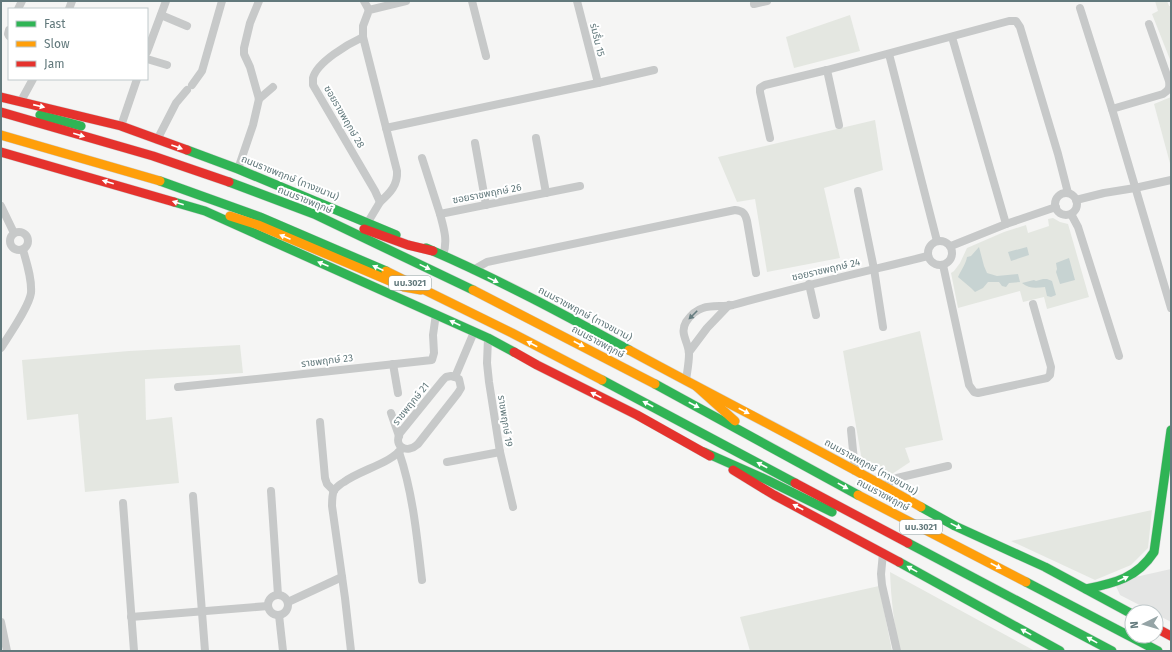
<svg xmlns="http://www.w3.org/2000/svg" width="1172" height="652" font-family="'Fira Sans','Noto Sans Thai',sans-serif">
	<rect width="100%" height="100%" fill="#f5f5f4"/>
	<!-- built -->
	<polygon fill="#e4e5e4" points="1171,569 1171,622 1156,614 1156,612 1153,612 1120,595 1116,586 1131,578"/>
	<!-- green -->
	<g fill="#e4e7e1">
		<polygon points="1155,1 1167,1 1169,6 1171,6 1171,62 1152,14 1158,11"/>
		<polygon points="850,15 860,51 794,68 786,37"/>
		<polygon points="1171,97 1171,167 1154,104"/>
		<polygon points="875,120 883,170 824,188 840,258 767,272 755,199 737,202 718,157"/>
		<polygon points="1053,218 1060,222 1068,224 1089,297 1047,309 1044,297 1023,302 1020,291 958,308 951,273 954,271 960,263 967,248 1004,232 1026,225 1028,233 1049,226 1048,219"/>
		<polygon points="920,331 943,440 905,448 910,462 892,474 862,461 843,351"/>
		<polygon points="240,345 243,373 145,379 146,420 172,417 179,483 85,492 78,414 27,420 22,360 129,351"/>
		<polygon points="1152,510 1148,548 1131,565 1095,580 1011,541"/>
		<path d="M 890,572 L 1035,651 L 900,651 C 894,625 891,599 890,572 Z"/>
		<polygon points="879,586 892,651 750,651 740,617"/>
	</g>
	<!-- water -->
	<g fill="#c7d3d2">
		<path d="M 979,247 L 984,266 L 987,273 L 997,276 L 1018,274 L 1020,282 L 1009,283 L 1006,287 L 1002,286 L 999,282 L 988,282 L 983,288 L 975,292 L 971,288 L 958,277 C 961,270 966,264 967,257 L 971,256 Z"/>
		<polygon points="1027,247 1029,255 1011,261 1008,252"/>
		<polygon points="1069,258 1075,280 1060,284 1056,272 1057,269 1056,263"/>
		<path d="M 1043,279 L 1047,279 L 1052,281 L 1056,295 L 1051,297 L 1047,296 L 1045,287 C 1036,288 1029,289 1022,283 L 1034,280 L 1036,281 Z"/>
	</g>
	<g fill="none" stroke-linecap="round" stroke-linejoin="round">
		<defs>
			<g id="fast">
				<polyline points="40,115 81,126"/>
				<polyline points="187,150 238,169 396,235"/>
				<polyline points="160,181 260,217 386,271"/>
				<polyline points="229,182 314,214 473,290"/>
				<polyline points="174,202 205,211 488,338 514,352"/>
				<path d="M 426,248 C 496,278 563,314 629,350"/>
				<polyline points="602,380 795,483"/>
				<polyline points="655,384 858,495"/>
				<polyline points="704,452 767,480 832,512"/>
				<polyline points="921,507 955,526 1045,567 1132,614"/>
				<polyline points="908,543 1112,651"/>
				<polyline points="899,562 1060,651"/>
				<polyline points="1026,582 1158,651"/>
				<path d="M 1086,589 C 1115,583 1137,578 1154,552 L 1171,430"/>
			</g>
			<g id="slow">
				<polyline points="1,135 160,181"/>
				<polyline points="230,216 258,225 404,287 421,290"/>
				<polyline points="386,271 512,333 602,380"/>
				<polyline points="473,290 655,384"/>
				<path d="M 629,350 C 726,403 825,452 921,507"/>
				<polyline points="697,387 735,421"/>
				<polyline points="858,495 1026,582"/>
			</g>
			<g id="jam">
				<polyline points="1,97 121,126 187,150"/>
				<polyline points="1,112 153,156 229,182"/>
				<polyline points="1,152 174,202"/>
				<polyline points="364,229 408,245 433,251"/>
				<polyline points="514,352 537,365 637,415 710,456"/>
				<polyline points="733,470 774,495 899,562"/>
				<polyline points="795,483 908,543"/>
				<polyline points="1156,628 1171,636"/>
			</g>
		</defs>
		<!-- fast casing -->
		<use href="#fast" stroke="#cfd1d1" stroke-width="10"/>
		<!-- slow casing -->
		<use href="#slow" stroke="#cfd1d1" stroke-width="10"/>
		<!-- jam casing -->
		<use href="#jam" stroke="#cfd1d1" stroke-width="10"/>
		<!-- street -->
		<g stroke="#c7c9c9" stroke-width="8">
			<polyline points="364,1 369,10"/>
			<polyline points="472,1 486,56"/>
			<polyline points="577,1 598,83"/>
			<polyline points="754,4 767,1"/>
			<polyline points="1080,8 1112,109 1171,308"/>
			<polyline points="18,9 22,1"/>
			<polyline points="69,9 72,1"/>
			<polyline points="161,15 187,26"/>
			<polyline points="9,30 8,34 9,36"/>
			<path d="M 363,37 L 397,171 C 398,185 390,193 380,202 L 375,191 L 313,85 C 313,83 313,79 313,78 C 317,62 348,44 363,37 Z"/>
			<polyline points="363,37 363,26 369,10 406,1"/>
			<polyline points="952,37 1006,224"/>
			<polyline points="147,52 166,1"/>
			<polyline points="889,54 937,241"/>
			<polyline points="147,59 167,65"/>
			<polyline points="827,70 839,125"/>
			<polyline points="192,85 202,71 222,1"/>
			<polyline points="259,99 273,87"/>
			<polyline points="21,101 33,79"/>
			<path d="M 1112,109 L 1163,94 C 1169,90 1170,88 1169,81 L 1149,24"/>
			<polyline points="121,126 137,79"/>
			<polyline points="386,128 598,83 654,70"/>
			<polyline points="536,138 546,193"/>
			<polyline points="770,138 760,92 760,88 765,85 827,70 1009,21 1016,21 1020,27 1058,154 1068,193"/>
			<polyline points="157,140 176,103 187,90"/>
			<polyline points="475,143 486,205"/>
			<polyline points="422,158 440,214"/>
			<polyline points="238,169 253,125 259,99 250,67 244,54 244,48 250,23 259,1"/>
			<polyline points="858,191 874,269 883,327"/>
			<circle cx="1066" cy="204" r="11"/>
			<polyline points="1076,200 1104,193 1135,188 1171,180"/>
			<polyline points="1,206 14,233"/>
			<polyline points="1071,214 1078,227 1119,356"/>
			<polyline points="368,222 380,202"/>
			<circle cx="19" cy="241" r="9"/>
			<circle cx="940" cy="253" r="12"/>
			<polyline points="951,246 1006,224 1056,207"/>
			<path d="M 443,255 C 448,241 444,229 440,214 L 580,186"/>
			<polyline points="943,265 969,385 974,392 978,393 1047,378 1050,375 1051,367 1033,304"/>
			<path d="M 473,270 L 487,262 L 735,210 C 743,211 745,213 747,221 L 756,273"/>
			<polyline points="809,284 816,315"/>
			<polyline points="488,338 487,363 489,382 500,452 513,507"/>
			<path d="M 1,348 C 9,335 29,307 31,293 C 32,279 27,264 23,250"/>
			<polyline points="689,352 707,328 729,305"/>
			<polyline points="393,364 398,393"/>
			<path d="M 451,376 L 455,377 L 459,379 L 461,388 L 458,393 L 418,444 C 407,454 393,447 400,433 L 443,380 L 446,377 Z"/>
			<polyline points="455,377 474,332"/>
			<path d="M 686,381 C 687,372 689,363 689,354 C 689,342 679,334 686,322 C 690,316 696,310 703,308 C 712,305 723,307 733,305 C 798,287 863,272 928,256"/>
			<polyline points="178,387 285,376 432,360 434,353 433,335 436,314"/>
			<polyline points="391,413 399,436"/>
			<polyline points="320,422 325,478 327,484 334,491"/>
			<polyline points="851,430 855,471"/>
			<path d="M 399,452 C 413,493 417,537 422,580"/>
			<polyline points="447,462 500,452"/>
			<polyline points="884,486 897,478 948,466"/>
			<polyline points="271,491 278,595"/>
			<polyline points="193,496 205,651"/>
			<polyline points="123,503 134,651"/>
			<polyline points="883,553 881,574 882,585 897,651"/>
			<circle cx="278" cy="605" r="10"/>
			<polyline points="288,602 342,577"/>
			<polyline points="279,615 283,651"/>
			<polyline points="131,617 268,606"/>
			<polyline points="1,622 7,651"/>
			<path d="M 351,651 L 345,598 L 332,506 C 332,500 332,495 334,490 C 337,487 340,484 344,482 C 360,470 392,463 402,448"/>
		</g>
		<!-- fast -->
		<use href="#fast" stroke="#30b455" stroke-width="9"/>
		<!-- slow -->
		<use href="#slow" stroke="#ff9f0a" stroke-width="9"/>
		<!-- jam -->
		<use href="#jam" stroke="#e5322d" stroke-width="9"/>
	</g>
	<!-- one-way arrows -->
	<defs><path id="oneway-solid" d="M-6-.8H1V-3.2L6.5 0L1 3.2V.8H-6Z"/></defs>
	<g fill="#fff">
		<use href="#oneway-solid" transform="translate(39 106) rotate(13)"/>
		<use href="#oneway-solid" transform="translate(79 135) rotate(16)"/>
		<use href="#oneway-solid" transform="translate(177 147) rotate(20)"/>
		<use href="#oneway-solid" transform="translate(108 182) rotate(-164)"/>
		<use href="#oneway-solid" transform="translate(178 203) rotate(-163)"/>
		<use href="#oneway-solid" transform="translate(285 237) rotate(-157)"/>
		<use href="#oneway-solid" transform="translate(323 264) rotate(-157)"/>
		<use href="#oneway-solid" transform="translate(425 267) rotate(26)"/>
		<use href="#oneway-solid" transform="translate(378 268) rotate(-156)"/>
		<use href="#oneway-solid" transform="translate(493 280) rotate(26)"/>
		<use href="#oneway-solid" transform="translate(455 323) rotate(-155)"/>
		<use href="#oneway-solid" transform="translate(532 344) rotate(-152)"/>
		<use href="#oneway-solid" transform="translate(579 344) rotate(28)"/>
		<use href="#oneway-solid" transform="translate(596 395) rotate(-153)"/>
		<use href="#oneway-solid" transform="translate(648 404) rotate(-152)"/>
		<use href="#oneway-solid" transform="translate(694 405) rotate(28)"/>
		<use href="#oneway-solid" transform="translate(744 411) rotate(27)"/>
		<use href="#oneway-solid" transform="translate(762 465) rotate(-152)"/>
		<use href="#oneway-solid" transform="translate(843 486) rotate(29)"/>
		<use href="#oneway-solid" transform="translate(798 507) rotate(-152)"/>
		<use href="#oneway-solid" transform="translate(956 526) rotate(26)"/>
		<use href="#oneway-solid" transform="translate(996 566) rotate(27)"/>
		<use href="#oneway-solid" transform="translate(912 569) rotate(-151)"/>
		<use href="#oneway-solid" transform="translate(1123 579) rotate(-25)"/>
		<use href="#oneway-solid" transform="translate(1026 632) rotate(-151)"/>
		<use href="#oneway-solid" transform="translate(1092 640) rotate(-151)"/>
	</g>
	<use fill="#677d80" href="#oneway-solid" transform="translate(693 315) rotate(135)"/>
	<g text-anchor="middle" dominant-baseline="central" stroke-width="4" stroke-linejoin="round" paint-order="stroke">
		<!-- shield labels -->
		<g fill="#fff" stroke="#91a1a3" stroke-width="1">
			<rect x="389" y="276" width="42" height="14" rx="3"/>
			<rect x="900" y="520" width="42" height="14" rx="3"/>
		</g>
		<g font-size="9" font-weight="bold" fill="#62797c">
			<text x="410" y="283">นบ.3021</text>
			<text x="921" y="527">นบ.3021</text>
		</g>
		<!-- street labels -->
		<g font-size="10" fill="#62797c" stroke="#fff">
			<text transform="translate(597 40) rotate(76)">ร่มรื่น 15</text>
			<text transform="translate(344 117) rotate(60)">ซอยราชพฤกษ์ 28</text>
			<text transform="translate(290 178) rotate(22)">ถนนราชพฤกษ์ (ทางขนาน)</text>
			<text transform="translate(487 194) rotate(-11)">ซอยราชพฤกษ์ 26</text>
			<text transform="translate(305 200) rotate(22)">ถนนราชพฤกษ์</text>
			<text transform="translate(826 270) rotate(-13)">ซอยราชพฤกษ์ 24</text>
			<text transform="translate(585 314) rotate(28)">ถนนราชพฤกษ์ (ทางขนาน)</text>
			<text transform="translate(598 342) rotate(28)">ถนนราชพฤกษ์</text>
			<text transform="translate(327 361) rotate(-7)">ราชพฤกษ์ 23</text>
			<text transform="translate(411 404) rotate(-51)">ราชพฤกษ์ 21</text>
			<text transform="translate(505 421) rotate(81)">ราชพฤกษ์ 19</text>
			<text transform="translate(871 467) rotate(29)">ถนนราชพฤกษ์ (ทางขนาน)</text>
			<text transform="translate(883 495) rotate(28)">ถนนราชพฤกษ์</text>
		</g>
	</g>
	<!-- border -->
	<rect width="1172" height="652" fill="none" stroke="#62797c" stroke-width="4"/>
	<!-- legend -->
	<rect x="8" y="8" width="140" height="72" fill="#ffffff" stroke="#c0c9cb"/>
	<rect x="16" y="21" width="20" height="6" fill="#30b455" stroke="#c0c9cb"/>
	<text x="44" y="28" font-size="12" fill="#62797c">Fast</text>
	<rect x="16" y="41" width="20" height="6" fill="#ff9f0a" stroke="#c0c9cb"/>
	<text x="44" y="48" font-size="12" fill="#62797c">Slow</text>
	<rect x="16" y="61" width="20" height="6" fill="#e5322d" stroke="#c0c9cb"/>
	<text x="44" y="68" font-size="12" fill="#62797c">Jam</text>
	<!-- north arrow -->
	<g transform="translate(1144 624) rotate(265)"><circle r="19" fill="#ffffff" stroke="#c0c9cb"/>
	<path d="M0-3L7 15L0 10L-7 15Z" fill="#95a4a6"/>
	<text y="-6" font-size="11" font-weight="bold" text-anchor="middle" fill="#62797c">N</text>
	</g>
</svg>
